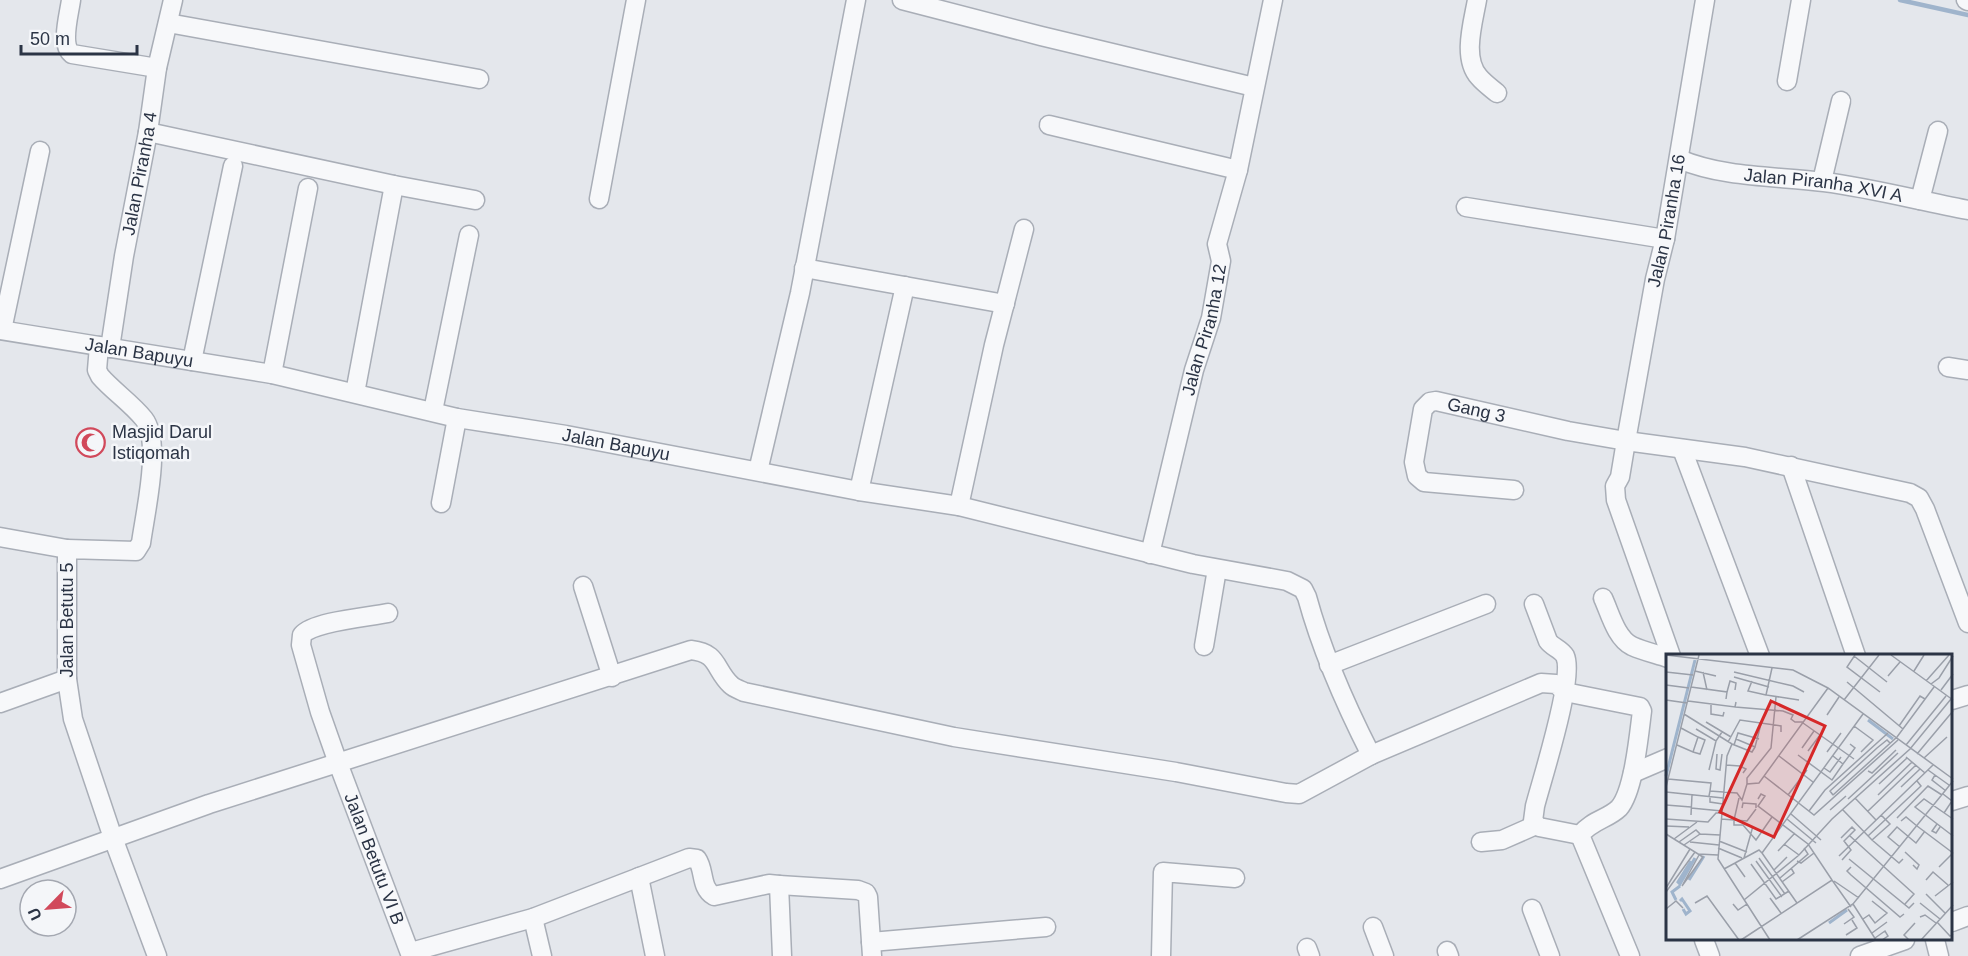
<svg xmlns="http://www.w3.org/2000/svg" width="1968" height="956" font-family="Helvetica,sans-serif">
	<rect width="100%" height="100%" fill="#e4e7ec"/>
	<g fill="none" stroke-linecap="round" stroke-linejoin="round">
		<!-- stream -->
		<polyline stroke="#9fb4cc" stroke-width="4.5" points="1900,0 1968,15"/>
		<defs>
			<g id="minor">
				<path d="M 71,0 C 69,15 60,45 72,54 L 157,68"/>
				<polyline points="902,0 1041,36 1254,87"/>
				<path d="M 1477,0 C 1473,23 1462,58 1479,77 C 1484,83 1491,88 1497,93"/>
				<polyline points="1966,0 1968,1"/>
				<polyline points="168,23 479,79"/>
				<polyline points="1787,81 1801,0"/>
				<polyline points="1049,125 1238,170"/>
				<polyline points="148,132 394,185 475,200"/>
				<path id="s1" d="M 1679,159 C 1724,178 1776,176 1824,182 C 1872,188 1920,201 1968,210"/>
				<polyline points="1822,181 1841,101"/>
				<polyline points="599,199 636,0"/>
				<polyline points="1920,200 1938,131"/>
				<polyline points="1466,207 1665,239"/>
				<polyline points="804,268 1005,304"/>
				<path id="s2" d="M 0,330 L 272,374 L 457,418 L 566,435 L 859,491 L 959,506 L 1193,564 L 1287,581 L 1303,589 L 1307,597 C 1322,652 1345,704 1371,755 L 1541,683 L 1556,684 L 1565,692 L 1640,707 L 1642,711 C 1639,734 1634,791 1619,808 C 1608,819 1592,820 1580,835 L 1630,956"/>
				<polyline points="2,330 40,151"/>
				<path d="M 99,346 L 97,370 L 100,376 C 113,391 131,403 144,419 C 162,442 145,513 141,543 L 136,551 L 67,549 L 67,679 L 73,719 L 113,838 L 157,956"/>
				<path id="s3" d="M 110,348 L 124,256 L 148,132 L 157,68 L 173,0"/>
				<polyline points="192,361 233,166"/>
				<polyline points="1948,367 1968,370"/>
				<polyline points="272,374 308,188"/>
				<polyline points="355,393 394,185"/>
				<polyline points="433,411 469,235"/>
				<polyline points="1682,449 1760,656"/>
				<polyline points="1791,466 1856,656"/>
				<polyline points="758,471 800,293 856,0"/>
				<path id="s4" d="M 1514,490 L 1424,482 L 1417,476 L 1414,462 L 1423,409 L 1430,402 L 1436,401 L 1568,431 L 1626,441 L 1655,279 L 1665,239 L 1705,0"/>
				<polyline points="859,491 905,286"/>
				<polyline points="441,503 457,418"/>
				<polyline points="959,506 994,345 1024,229"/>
				<polyline points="0,537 67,549"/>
				<path id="s5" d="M 1150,554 L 1194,370 L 1211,318 L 1221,261 L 1217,244 L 1238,170 L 1273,0"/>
				<polyline points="583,586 612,677"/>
				<path d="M 1603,598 C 1610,613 1616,638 1632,646 C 1643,651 1656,654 1668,658"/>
				<path d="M 1534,604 L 1548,641 C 1552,647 1561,649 1565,656 C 1575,677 1542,779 1535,806 L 1533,821 L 1539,827 L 1580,835"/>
				<path id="s6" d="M 388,613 C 369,617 314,621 302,635 L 301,645 L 320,712 L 338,763 L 411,956"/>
				<polyline points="1204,646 1217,569"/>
				<polyline points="1671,656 1616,500 1615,486 1620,477 1626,441 1745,457 1910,493 1919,498 1925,509 1968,623"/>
				<polyline points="1329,665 1486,604"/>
				<polyline points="1952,700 1968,695"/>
				<polyline points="0,703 67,679"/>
				<polyline points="1633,773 1668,758"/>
				<polyline points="1952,801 1968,796"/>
				<polyline points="1481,842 1502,840 1536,825"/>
				<polyline points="639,877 655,956"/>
				<path d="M 0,879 L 209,804 L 691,650 C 719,653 714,669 731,685 C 734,688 740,690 744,692 L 954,737 L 1176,772 L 1286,793 L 1299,794 L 1371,755"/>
				<polyline points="779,885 858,890 866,893 868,897 872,956"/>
				<polyline points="1532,909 1550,956"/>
				<polyline points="533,918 542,956"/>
				<polyline points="1952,922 1968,916"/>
				<polyline points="1373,927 1384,956"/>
				<polyline points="1704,940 1710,956"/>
				<polyline points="1935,940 1939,956"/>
				<polyline points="871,942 1046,927"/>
				<polyline points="1307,948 1310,956"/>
				<polyline points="1447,951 1449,956"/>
				<path d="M 411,952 L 533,918 L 689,858 L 697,859 C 705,870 700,888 714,896 L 769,884 L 779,885 L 782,956"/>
				<polyline points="1161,956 1163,872 1235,878"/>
				<polyline points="1860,956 1905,940"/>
			</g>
		</defs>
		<!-- minor casing -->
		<use href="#minor" stroke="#a9aeb7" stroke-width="21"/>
		<!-- minor -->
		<use href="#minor" stroke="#f7f8fa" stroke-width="18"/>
	</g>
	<!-- icons -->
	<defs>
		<symbol id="mosque-ring" viewBox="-11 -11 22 22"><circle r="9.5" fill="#f4f6f9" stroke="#d1495b" stroke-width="1.5"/><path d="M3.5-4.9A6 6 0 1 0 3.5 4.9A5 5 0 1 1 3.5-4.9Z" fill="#d1495b"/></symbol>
	</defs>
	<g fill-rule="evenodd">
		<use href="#mosque-ring" x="74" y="426" width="33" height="33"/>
	</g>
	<g text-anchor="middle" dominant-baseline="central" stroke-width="5" stroke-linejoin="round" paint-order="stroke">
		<!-- street labels -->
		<g font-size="18" fill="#2b3445" stroke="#f4f6f9">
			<text stroke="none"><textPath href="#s3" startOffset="177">Jalan Piranha 4</textPath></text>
			<text stroke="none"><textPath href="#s1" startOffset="147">Jalan Piranha XVI A</textPath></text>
			<text stroke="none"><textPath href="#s4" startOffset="602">Jalan Piranha 16</textPath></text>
			<text stroke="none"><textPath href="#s5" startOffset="231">Jalan Piranha 12</textPath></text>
			<text stroke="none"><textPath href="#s2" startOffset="141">Jalan Bapuyu</textPath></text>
			<text stroke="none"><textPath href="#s4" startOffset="225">Gang 3</textPath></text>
			<text stroke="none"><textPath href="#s2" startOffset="627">Jalan Bapuyu</textPath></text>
			<text transform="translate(67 620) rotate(-90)">Jalan Betutu 5</text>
			<text stroke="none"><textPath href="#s6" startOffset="326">Jalan Betutu VI B</textPath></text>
		</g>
		<!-- poi labels -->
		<g font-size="18" fill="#2b3445" stroke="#f4f6f9" text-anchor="start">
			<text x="112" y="432">Masjid Darul<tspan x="112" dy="21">Istiqomah</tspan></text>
		</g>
	</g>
	<!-- overview -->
	<g transform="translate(1666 654)">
		<rect width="286" height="286" fill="#e4e7ec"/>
		<path fill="none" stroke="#9fb4cc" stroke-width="3" d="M 202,66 L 227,85M 0,122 L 29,6M 25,207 L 12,228 L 14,230 L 29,204M 23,226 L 38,202M 10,246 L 6,238 L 14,232M 14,247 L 16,245 L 24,257 L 20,260 L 17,255M 163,269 L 181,256"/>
		<path fill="none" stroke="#9a9fa9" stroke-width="1.5" d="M 0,1 L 127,16 L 162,34 L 287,125M 189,1 L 181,13 L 214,38M 225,1 L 287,46M 188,2 L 221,28M 106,14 L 100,41 L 133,46M 29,17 L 50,22M 248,17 L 258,1M 0,18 L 27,21M 37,18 L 41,36M 68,18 L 127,32 L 138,38M 222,22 L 234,8M 68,23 L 103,33M 86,27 L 82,37 L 100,41M 260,27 L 283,1M 181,28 L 237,75M 265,30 L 273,24 L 287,2M 0,31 L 23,34M 25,33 L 61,38 L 60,45M 275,36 L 287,20M 61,38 L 64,27 L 70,29 L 69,36M 0,46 L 21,49M 178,46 L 213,1M 22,47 L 69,53 L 70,48M 45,51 L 45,60 L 57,62 L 58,58M 69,53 L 117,57 L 127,61 L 125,65 L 129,68 L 137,68M 18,60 L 66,90 L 86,98 L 89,93M 161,61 L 173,43M 40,68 L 65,83M 137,69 L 188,105M 188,72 L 207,86 L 195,98M 233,72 L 254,42 L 259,45M 30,75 L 50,87 L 56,78M 70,85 L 89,93 L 95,70M 62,88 L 74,66 L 115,72 L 115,78M 66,90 L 61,102 L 52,205 L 104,286M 11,91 L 27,98 L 32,83 L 15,74M 68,91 L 72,79 L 93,85M 240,91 L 280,42M 136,94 L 148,77M 142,97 L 154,81M 27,98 L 34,100 L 39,86 L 32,83M 161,98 L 175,79M 51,100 L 50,115 L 54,116 L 56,100M 251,100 L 287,57M 132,101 L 166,126 L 177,110M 113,102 L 147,128M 167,102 L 177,110 L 189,94 L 184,90M 240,103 L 259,119M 258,104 L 281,83M 60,111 L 74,112 L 80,115 L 77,119M 158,114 L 164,118 L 175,103M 43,116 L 50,87M 262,116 L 283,131M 202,117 L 206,119 L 230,96M 269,121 L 266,126 L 280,137M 98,122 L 148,161 L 232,86M 2,125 L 45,129 L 44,137M 81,130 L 81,124 L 105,94 L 110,43M 213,130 L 241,104M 0,133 L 33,1M 235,133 L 254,115M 0,138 L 57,144M 277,140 L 286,147 L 278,159M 122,141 L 141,116M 167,141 L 231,83 L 268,33M 167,141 L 164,137 L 211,94 L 221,86 L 224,89M 212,141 L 246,108M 43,142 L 44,137 L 71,139 L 76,146 L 81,130 L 93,129 L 162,34M 44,143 L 44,148 L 57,150M 189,144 L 210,166M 92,145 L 95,140 L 99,142 L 92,152 L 142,190 L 166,226M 182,145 L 232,99M 0,151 L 25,153M 25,154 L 56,157M 76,154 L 77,149 L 90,150 L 90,154M 164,156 L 180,142M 177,156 L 206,186 L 224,170 L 215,161M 143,157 L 159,136 L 222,79M 202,157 L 250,111M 125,160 L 155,186M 25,161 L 26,141M 231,164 L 262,132 L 276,141M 0,165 L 42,168 L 50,159 L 56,159M 55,165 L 81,167 L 90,155M 121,165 L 150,189M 287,165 L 258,145 L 249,153 L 287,182M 68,166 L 68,171 L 77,171 L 90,186 L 106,163M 68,166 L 73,144M 235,167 L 240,163 L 251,172M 271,170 L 266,177 L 270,179 L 274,173M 0,172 L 23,173M 251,172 L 287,199M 0,180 L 37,203 L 16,232M 34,180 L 54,181M 184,182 L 248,240 L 239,250M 202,182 L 255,132 L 251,127M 175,184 L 186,173 L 189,176 L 178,187 L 185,196 L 176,206M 8,185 L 31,168M 206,186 L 233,209 L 237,205M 53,187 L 81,198M 13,188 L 30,176 L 34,180 L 18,191M 24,188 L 53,191M 118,190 L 133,201M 234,193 L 222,183 L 231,173 L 250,189 L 259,177M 52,194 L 76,204M 112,197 L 129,179M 239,198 L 253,211 L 251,215 L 247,211M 96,199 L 197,60M 96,199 L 131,249M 32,200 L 52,201M 173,202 L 267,111M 78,204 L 87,172M 93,204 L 119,240M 183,205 L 243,254 L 248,249M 90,207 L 116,243M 131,207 L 135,209 L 148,199M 69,209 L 93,196 L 96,199M 85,210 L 110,245 L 123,237M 185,213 L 181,217 L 185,221 L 234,263 L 238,260M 273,213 L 287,199M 58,215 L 69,209 L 79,223M 108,216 L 121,203M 114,224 L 142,200 L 138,194M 260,226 L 267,218 L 282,231M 168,227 L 193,244M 116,228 L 128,219 L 125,214M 16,232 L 33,201M 0,234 L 24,195M 0,238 L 29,198M 260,240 L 279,259M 269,242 L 287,228M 104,244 L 115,259M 78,246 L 133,201 L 166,165 L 244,95 L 285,45M 29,249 L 41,242 L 73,286M 254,249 L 274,265M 67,250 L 72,256 L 81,250M 187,250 L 210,286M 0,255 L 10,247 L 17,254M 254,263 L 259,261 L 270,269M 197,265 L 203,261 L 209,269 L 221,259 L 206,247M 271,268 L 284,282 L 287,280M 178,270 L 188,263 L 182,255M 206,279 L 221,268M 180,281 L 191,274 L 186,266M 209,284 L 219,277 L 222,282 L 216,286M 75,286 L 166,226 L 185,253M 131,286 L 187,250 L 287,127M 243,286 L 238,281 L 249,269M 255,286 L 287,251"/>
		<path fill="#d62828" fill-opacity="0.15" stroke="#d62828" stroke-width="3" d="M 105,47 L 159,72 L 108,183 L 54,158 Z"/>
		<rect width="286" height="286" fill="none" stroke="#2b3445" stroke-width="3"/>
	</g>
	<!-- north arrow -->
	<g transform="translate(48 908) rotate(245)"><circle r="28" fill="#f4f6f9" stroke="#a4a8b1" stroke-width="1.5"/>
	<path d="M0-4.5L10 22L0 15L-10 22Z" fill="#d1495b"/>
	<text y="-9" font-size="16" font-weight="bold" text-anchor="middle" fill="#2b3445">U</text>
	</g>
	<!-- scale -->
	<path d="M21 45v9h116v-9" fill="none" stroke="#2b3445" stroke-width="3"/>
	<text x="30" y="45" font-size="18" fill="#2b3445" stroke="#f4f6f9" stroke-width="4.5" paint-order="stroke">50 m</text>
</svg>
